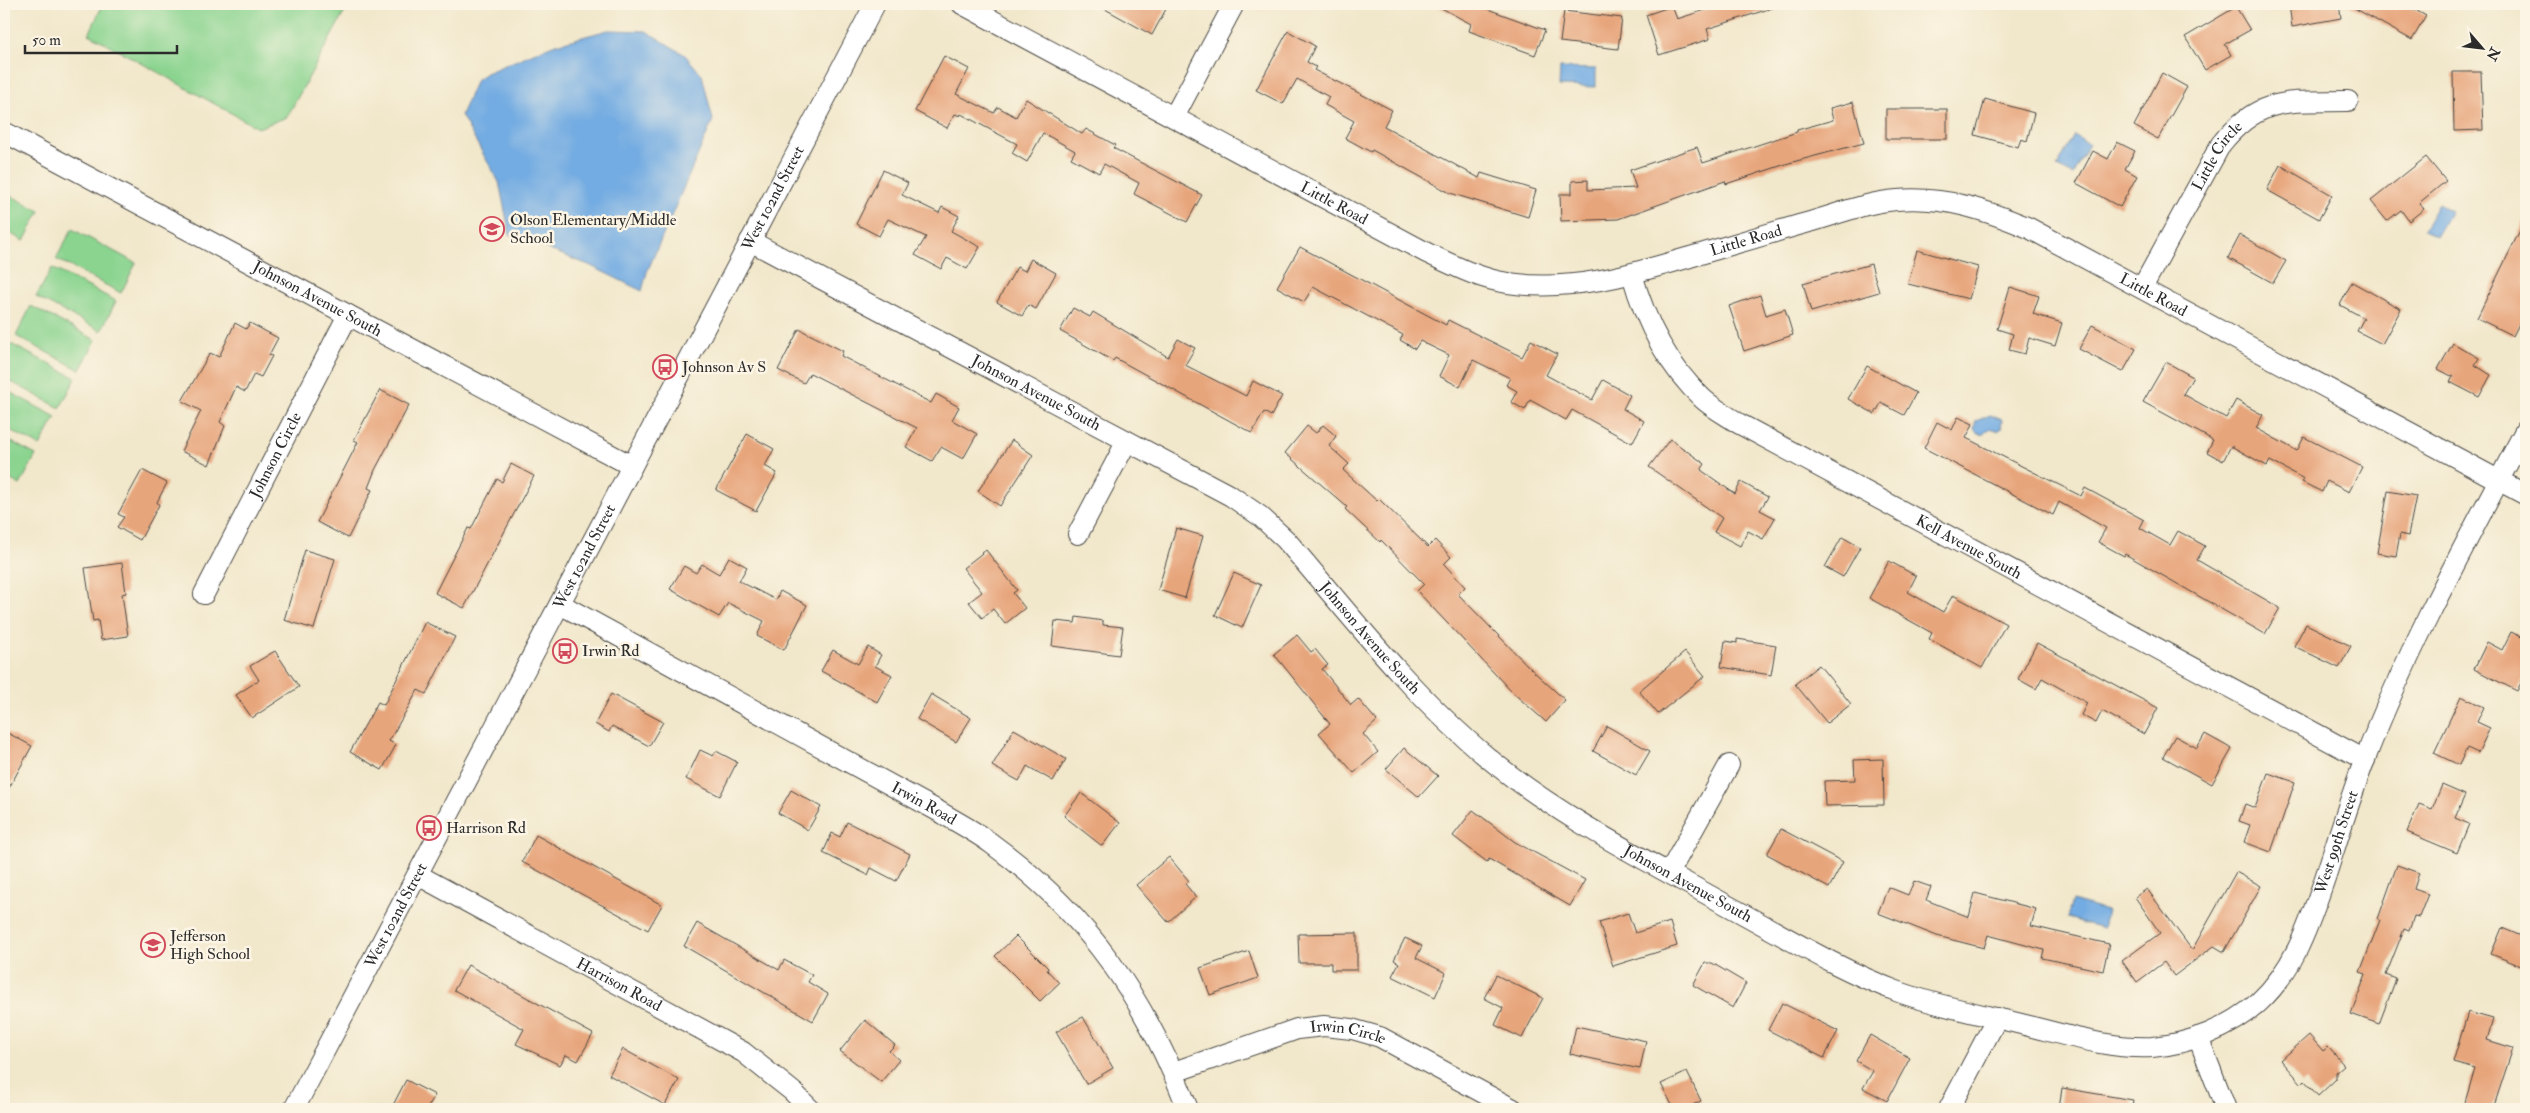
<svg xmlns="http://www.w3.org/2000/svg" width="2530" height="1113" font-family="'IM FELL Double Pica',serif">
	<rect width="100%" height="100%" fill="#fcf5e5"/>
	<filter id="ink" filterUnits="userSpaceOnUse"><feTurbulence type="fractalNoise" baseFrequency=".02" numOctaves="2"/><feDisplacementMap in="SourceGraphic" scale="10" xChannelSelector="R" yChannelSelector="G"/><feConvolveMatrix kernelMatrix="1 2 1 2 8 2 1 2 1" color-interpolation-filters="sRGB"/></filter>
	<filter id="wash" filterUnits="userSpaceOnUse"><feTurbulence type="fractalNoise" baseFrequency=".0096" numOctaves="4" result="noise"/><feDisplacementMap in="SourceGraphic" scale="20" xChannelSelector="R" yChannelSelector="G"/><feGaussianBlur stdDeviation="1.12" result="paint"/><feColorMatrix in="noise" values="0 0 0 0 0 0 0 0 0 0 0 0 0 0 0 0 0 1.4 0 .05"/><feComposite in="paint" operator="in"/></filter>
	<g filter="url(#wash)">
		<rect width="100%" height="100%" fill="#f1e7cb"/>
		<!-- green -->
		<g fill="#8bd490" stroke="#5b805e">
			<polygon points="103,4 349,4 287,117 258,128 89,34"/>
			<polygon points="4,192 40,211 24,241 4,230"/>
			<polygon points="72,229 136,263 121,293 56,259"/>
			<polygon points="52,268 116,301 101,331 36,297"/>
			<polygon points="31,306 96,340 80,370 16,336"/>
			<polygon points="11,344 76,378 60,408 4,378 4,359"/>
			<polygon points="4,389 56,417 40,446 4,427"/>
			<polygon points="4,438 36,455 20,485 4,476"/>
		</g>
		<!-- water -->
		<g fill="#73ace2" stroke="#4f6c86">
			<polygon points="608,30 646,31 685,55 702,75 713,120 647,272 642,291 589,265 510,235 499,182 461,115 476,80 486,73 553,45"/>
			<polygon points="1560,68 1596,69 1596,87 1559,86"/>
			<polygon points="2074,135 2089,144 2073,175 2057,167"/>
			<polygon points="2438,204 2451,211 2436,237 2423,230"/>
			<polygon points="1990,415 2002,420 2001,429 1997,431 1988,429 1982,434 1976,432 1974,428 1976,421"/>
			<polygon points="2072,901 2107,911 2103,928 2067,918"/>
		</g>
		<g id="blocks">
			<!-- building -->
			<g fill="#e7a57b">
				<polygon points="1096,4 1157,4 1166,9 1152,35"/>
				<polygon points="1434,4 1474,4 1545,30 1535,55 1469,31 1471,24"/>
				<polygon points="1724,4 1775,4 1775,7 1707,29 1710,39 1659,55 1646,15 1672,6 1677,19"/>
				<polygon points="2289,4 2339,4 2341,18 2292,27"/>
				<polygon points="2347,4 2405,4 2426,16 2412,40"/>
				<polygon points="2236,7 2250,30 2225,44 2231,55 2205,70 2185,37"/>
				<polygon points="1564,11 1622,18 1618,49 1560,42"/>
				<polygon points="1288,31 1315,46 1307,62 1316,67 1314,70 1392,110 1384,126 1479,178 1481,173 1536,190 1528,217 1450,193 1372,150 1371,152 1345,138 1354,121 1325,105 1329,97 1297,79 1283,104 1256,90"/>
				<polygon points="944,56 969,69 956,94 994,113 998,107 1016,117 1026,99 1082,134 1086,129 1115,145 1113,148 1202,195 1187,222 1134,194 1139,183 1104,164 1099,173 1071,158 1075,151 1043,133 1027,162 1012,153 1017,144 961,114 960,116 955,114 947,128 915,111"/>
				<polygon points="2453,72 2481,72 2483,130 2454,131"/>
				<polygon points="2162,73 2187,87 2158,139 2134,126"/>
				<polygon points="1985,99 2034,113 2027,141 2021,139 2018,147 1975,135"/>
				<polygon points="1853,102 1864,143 1789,163 1726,184 1725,181 1618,219 1561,221 1560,194 1572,194 1572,181 1588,180 1588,190 1636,188 1630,170 1697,147 1703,163 1797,132 1797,130 1833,120 1830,108"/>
				<rect x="1886" y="109" width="61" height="30"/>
				<polygon points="2117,142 2135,151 2125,169 2137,176 2120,207 2076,183 2093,151 2108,159"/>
				<polygon points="2426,157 2446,181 2419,203 2424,209 2409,221 2401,210 2387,221 2371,201"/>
				<polygon points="2280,165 2332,195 2319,219 2267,190"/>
				<polygon points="883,170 908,183 902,195 939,213 942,207 959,216 951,231 980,247 967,269 947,258 941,269 915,255 926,237 888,219 879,236 856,224"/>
				<polygon points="2526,218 2526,310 2513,336 2477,318"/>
				<polygon points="2240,235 2286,261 2273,283 2228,258"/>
				<polygon points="1300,247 1446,325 1448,320 1522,357 1531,340 1557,354 1546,375 1592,400 1603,380 1630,395 1623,409 1644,421 1632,443 1572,410 1566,420 1530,400 1525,410 1511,402 1517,391 1506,385 1510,378 1473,360 1460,387 1439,376 1449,355 1420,341 1415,349 1400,340 1403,335 1313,287 1304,302 1277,287"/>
				<polygon points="1917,250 1978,267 1969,299 1908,284"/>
				<polygon points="1031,259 1056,273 1036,309 1028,305 1022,316 997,302 1017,267 1025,271"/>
				<polygon points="1871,264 1879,292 1811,312 1803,283"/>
				<polygon points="2352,282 2401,309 2382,344 2357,331 2364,318 2340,305"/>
				<polygon points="2010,287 2039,296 2033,314 2062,323 2055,346 2029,338 2025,354 2009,350 2013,334 1997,329"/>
				<polygon points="1760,295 1766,315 1785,309 1793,335 1744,351 1729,306"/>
				<polygon points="1073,308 1090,317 1093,312 1168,357 1178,339 1195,348 1185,365 1246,396 1253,381 1282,396 1271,416 1264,412 1252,433 1115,358 1113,361 1060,331"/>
				<polygon points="235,323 246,329 250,323 278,338 269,355 272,356 261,377 254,374 245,392 236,387 220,422 225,426 209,465 181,451 201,411 182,401 210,353 219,357"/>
				<polygon points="2092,325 2136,349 2123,372 2079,349"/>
				<polygon points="799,329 843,351 841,356 931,403 936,394 959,407 952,420 977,434 963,459 941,447 932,461 906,447 917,428 810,373 804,383 778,370"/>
				<polygon points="2453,343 2479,358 2475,365 2491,375 2479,397 2450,382 2453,377 2438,369"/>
				<polygon points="2166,362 2193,377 2183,394 2226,418 2236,400 2263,415 2256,428 2297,451 2304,437 2362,467 2349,492 2327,481 2322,492 2302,482 2304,479 2270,461 2267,466 2231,446 2223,461 2207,452 2213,440 2143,402"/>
				<polygon points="1867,366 1916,393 1904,415 1881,403 1875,414 1848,399"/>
				<polygon points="380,390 409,405 375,470 368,488 372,490 348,538 317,522 358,442 354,440"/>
				<polygon points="1958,417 1973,424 1966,438 2081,496 2085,488 2144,520 2140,528 2170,545 2178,531 2205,546 2197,560 2280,608 2265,634 2125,554 2124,556 2098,542 2106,528 2059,502 2053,515 1924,448 1937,422 1952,430"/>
				<polygon points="1323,425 1336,436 1329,446 1349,464 1343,470 1377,501 1379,499 1428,547 1435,540 1451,557 1444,564 1465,587 1458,594 1532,670 1565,700 1546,722 1511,691 1417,591 1424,584 1381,540 1380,542 1345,509 1347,507 1285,453 1307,426 1316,433"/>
				<polygon points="747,434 774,449 765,466 777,473 756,511 716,490"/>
				<polygon points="1670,439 1705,464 1701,470 1735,494 1741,482 1768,497 1760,510 1775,518 1763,539 1748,531 1740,546 1714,532 1722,518 1649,467"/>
				<polygon points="1012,440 1033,455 1000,506 978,491"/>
				<polygon points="511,464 534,476 464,608 435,593 468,528 471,529 497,479 502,482"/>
				<polygon points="142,470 167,483 157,502 159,505 140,540 117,527 124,517 118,514"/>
				<polygon points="2388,491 2416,496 2408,536 2400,534 2396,556 2377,553"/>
				<polygon points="1176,528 1203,536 1185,598 1158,590"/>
				<polygon points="1842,537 1860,547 1843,577 1825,567"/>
				<polygon points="305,550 335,559 314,629 284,620"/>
				<polygon points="986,550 1017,590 1013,593 1025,608 1005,624 993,609 982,618 969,602 982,592 963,568"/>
				<polygon points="729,557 747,567 739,581 776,600 780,591 807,605 784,650 757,636 764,621 728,603 719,617 670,589 684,566 696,573 702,564 719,574"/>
				<polygon points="1889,561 1916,576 1908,592 1943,612 1953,595 2006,624 1982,668 1929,639 1932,633 1869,598"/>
				<polygon points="122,563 126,593 122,594 128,636 101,640 98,620 93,621 85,568"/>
				<polygon points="1234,573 1261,585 1242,628 1215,615"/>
				<polygon points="1076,617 1103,621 1103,625 1123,627 1119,655 1052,646 1055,621 1075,623"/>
				<polygon points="425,622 455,637 426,694 418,690 389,741 396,745 382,770 350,752 378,702 384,705"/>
				<polygon points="2306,624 2351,646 2339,668 2294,646"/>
				<polygon points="2511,632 2526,639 2526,673 2517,691 2474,669 2487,642 2502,650"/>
				<polygon points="1297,635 1311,652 1315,649 1328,665 1322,669 1351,705 1358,699 1377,721 1363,734 1378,752 1354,773 1319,733 1330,724 1274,654"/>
				<polygon points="1737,639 1776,645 1771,675 1721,667 1725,641 1737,643"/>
				<polygon points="2037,643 2158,708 2144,734 2102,711 2096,723 2081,715 2087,703 2042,678 2036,689 2018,679"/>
				<polygon points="868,647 881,655 875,666 892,675 877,702 821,671 833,650 858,664"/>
				<polygon points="275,651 299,687 252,718 236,695 259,680 250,666"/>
				<polygon points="1685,652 1705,676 1658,714 1639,691"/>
				<polygon points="1819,665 1851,704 1827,723 1795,684"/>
				<polygon points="611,694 663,722 649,746 612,726 609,732 595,724"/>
				<polygon points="931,694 971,718 956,742 917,719"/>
				<polygon points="2461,696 2484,707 2477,722 2490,728 2478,753 2467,748 2459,765 2434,753"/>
				<polygon points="1607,726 1650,751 1636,775 1593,751"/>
				<polygon points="1014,729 1066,759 1053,781 1027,766 1019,781 992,766"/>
				<polygon points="4,731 32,746 4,797"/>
				<polygon points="2205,734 2232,749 2212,784 2163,757 2175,736 2197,748"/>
				<polygon points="1404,748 1438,776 1419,797 1386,769"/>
				<polygon points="700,750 713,756 716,751 737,762 720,796 686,779"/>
				<polygon points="1883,759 1884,805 1825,806 1824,781 1855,780 1854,760"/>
				<polygon points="2268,773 2295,782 2271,852 2244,842 2250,825 2239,821 2245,804 2255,808"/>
				<polygon points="2442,785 2465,795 2455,818 2469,824 2457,853 2407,832 2419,804 2432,809"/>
				<polygon points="791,790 821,807 808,830 778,813"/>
				<polygon points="1081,793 1120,823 1102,846 1064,816"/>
				<polygon points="1473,810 1515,842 1585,880 1570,906 1489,859 1487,862 1453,836"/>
				<polygon points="847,822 910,854 896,881 871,868 868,875 823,853 832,833 840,837"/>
				<polygon points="1781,829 1843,862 1829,888 1767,854"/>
				<polygon points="536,835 662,905 648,930 522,862"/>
				<polygon points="1169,857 1189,881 1185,884 1196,897 1168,922 1136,885"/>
				<polygon points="2397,865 2419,873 2414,889 2428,894 2419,917 2414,916 2409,931 2404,929 2386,975 2396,979 2379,1024 2351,1014 2366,974 2360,972 2380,920 2378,919"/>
				<polygon points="2236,872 2261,886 2224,952 2214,946 2174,976 2164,962 2137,982 2122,961 2160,933 2135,897 2147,889 2192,950"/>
				<polygon points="1914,881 1931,887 1926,900 1969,917 1975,893 2036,909 2031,926 2109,944 2103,971 2042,958 2044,950 1988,935 1984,948 1937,936 1878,913 1888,887 1908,895"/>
				<polygon points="1628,913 1635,933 1670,922 1677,946 1613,966 1599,922"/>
				<polygon points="697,923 779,970 784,960 812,975 808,982 828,994 813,1021 684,946"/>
				<polygon points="2502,928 2526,938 2526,968 2491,954"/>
				<polygon points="1357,933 1357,970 1331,970 1331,963 1299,963 1298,934"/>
				<polygon points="1016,936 1048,968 1047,970 1059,983 1040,1001 995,956"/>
				<polygon points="1405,938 1422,946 1416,958 1446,973 1435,997 1392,976 1399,963 1394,960"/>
				<polygon points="1249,951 1258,978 1210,995 1200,968"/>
				<polygon points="1705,963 1712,963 1746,983 1733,1008 1693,985"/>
				<polygon points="468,965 593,1034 578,1061 566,1055 560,1065 516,1044 524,1029 454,990"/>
				<polygon points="1496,975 1543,998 1522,1038 1495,1025 1503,1008 1484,998"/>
				<polygon points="1782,1003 1838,1031 1824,1058 1768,1030"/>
				<polygon points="2468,1012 2493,1019 2487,1040 2513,1048 2493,1109 2463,1109 2475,1068 2453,1062"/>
				<polygon points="1083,1017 1113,1068 1086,1084 1056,1032"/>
				<polygon points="865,1020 895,1045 889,1051 899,1060 881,1082 840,1051"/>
				<polygon points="1576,1026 1646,1041 1640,1069 1570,1054"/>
				<polygon points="1870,1035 1910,1058 1887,1101 1863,1088 1873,1071 1856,1061"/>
				<polygon points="2309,1035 2323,1051 2328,1047 2344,1065 2336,1072 2336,1079 2318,1096 2305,1081 2302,1084 2281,1060"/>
				<polygon points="623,1049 679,1080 665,1105 609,1075"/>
				<polygon points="1687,1072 1701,1101 1684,1109 1674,1109 1661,1084"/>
				<polygon points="406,1080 435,1095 427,1109 391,1109"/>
				<polygon points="2062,1088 2133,1100 2132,1109 2059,1109"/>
			</g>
		</g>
	</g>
	<g filter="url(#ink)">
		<use href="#blocks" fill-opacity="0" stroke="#494743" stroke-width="1"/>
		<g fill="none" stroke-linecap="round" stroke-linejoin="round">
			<defs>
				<g id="minor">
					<path id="s1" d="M 962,4 L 1427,253 C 1453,265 1479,279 1508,283 C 1572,292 1629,275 1690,257 C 1728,246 1767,234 1806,223 C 1835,215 1867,202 1897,200 C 1945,196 1986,210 2029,228 L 2526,495"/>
					<polyline points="1174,117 1234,4"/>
					<path id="s2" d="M 4,132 L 632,466"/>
					<path id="s3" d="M 750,241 L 1231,496 L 1260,516 L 1286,540 C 1350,615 1411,694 1487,757 C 1558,816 1642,858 1723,903 C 1781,934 1837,969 1899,992 C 1940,1007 1986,1015 2029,1026 C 2069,1036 2110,1049 2152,1047 C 2190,1044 2230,1028 2258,1003 C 2295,969 2309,924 2325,878 C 2338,838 2350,798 2365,759 C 2409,645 2469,537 2526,429"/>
					<path id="s4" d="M 1632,274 C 1645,321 1667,365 1703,399 C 1713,408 1726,415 1738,423 L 2365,760"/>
					<path id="s5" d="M 2142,288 L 2221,144 C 2260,95 2291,102 2348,101"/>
					<polyline points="1078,534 1127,441"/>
					<path id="s6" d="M 204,594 L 348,315"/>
					<path id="s7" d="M 560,604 L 940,812 C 957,822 976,832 992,844 C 1089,915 1145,999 1188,1109"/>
					<polyline points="1669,873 1729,765"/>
					<path id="s8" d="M 418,875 L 743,1052 L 792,1091 L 810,1109"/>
					<polyline points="2198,1037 2226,1109"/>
					<path id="s9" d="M 1174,1072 L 1297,1029 L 1324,1026 L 1352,1029 L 1380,1037 L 1513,1109"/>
					<path id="s10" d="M 294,1109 L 875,4"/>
					<polyline points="1949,1109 1997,1018"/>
				</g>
			</defs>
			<!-- minor casing -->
			<use href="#minor" stroke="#494743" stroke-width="22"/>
			<!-- minor -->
			<use href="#minor" stroke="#fff" stroke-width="20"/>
		</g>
	</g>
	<!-- icons -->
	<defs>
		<symbol id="school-ring" viewBox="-11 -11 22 22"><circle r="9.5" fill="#fcf5e5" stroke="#d1495b" stroke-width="1.5"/><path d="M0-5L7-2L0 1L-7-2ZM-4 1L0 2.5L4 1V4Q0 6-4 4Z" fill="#d1495b"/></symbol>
		<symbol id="bus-ring" viewBox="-11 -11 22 22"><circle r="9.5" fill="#fcf5e5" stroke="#d1495b" stroke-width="1.5"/><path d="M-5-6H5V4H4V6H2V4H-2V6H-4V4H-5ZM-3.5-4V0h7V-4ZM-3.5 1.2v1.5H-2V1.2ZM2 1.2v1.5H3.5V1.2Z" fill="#d1495b"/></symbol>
	</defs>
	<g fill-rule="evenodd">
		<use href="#school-ring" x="478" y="215" width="28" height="28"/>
		<use href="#bus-ring" x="651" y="353" width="28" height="28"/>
		<use href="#bus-ring" x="551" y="637" width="28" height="28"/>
		<use href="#bus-ring" x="415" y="814" width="28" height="28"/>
		<use href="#school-ring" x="139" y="931" width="28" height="28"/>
	</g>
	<g text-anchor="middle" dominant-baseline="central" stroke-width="5" stroke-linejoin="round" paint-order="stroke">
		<!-- street labels -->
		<g font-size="16" fill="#2b2b2b" stroke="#fcf5e5">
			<text stroke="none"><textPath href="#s5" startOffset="152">Little Circle</textPath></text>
			<text stroke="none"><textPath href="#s10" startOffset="1029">West 102nd Street</textPath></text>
			<text stroke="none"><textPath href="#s1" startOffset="422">Little Road</textPath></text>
			<text stroke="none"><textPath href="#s1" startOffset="858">Little Road</textPath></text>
			<text stroke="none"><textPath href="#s1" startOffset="1292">Little Road</textPath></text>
			<text stroke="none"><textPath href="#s2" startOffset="355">Johnson Avenue South</textPath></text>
			<text stroke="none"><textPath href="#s3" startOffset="324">Johnson Avenue South</textPath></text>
			<text stroke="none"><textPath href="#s6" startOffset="156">Johnson Circle</textPath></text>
			<text stroke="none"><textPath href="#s4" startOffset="450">Kell Avenue South</textPath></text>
			<text stroke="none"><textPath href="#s10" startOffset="624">West 102nd Street</textPath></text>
			<text stroke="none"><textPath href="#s3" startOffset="744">Johnson Avenue South</textPath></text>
			<text stroke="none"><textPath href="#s7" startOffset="415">Irwin Road</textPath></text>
			<text stroke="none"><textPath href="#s3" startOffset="1944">West 99th Street</textPath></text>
			<text stroke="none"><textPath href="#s3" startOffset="1149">Johnson Avenue South</textPath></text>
			<text stroke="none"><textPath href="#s10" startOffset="219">West 102nd Street</textPath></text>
			<text stroke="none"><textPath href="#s8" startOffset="229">Harrison Road</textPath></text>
			<text stroke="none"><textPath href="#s9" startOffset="182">Irwin Circle</textPath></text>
		</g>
		<!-- poi labels -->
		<g font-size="16" fill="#2b2b2b" stroke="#fcf5e5" text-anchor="start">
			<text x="510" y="220">Olson Elementary/Middle<tspan x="510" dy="18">School</tspan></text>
			<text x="682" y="367">Johnson Av S</text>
			<text x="582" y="651">Irwin Rd</text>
			<text x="446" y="828">Harrison Rd</text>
			<text x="170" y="936">Jefferson<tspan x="170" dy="18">High School</tspan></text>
		</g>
	</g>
	<!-- margin -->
	<rect width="2530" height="1113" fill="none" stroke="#fcf5e5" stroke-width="20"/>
	<!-- north arrow -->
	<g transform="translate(2482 48) rotate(118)" stroke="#fcf5e5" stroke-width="4" paint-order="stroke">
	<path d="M0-4L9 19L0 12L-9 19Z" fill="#2b2b2b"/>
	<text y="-8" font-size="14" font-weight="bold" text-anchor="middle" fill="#2b2b2b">N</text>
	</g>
	<!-- scale -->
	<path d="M25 45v8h152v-8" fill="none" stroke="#2b2b2b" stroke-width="2.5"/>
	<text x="32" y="45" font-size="15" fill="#2b2b2b" stroke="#fcf5e5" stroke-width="4" paint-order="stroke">50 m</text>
</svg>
